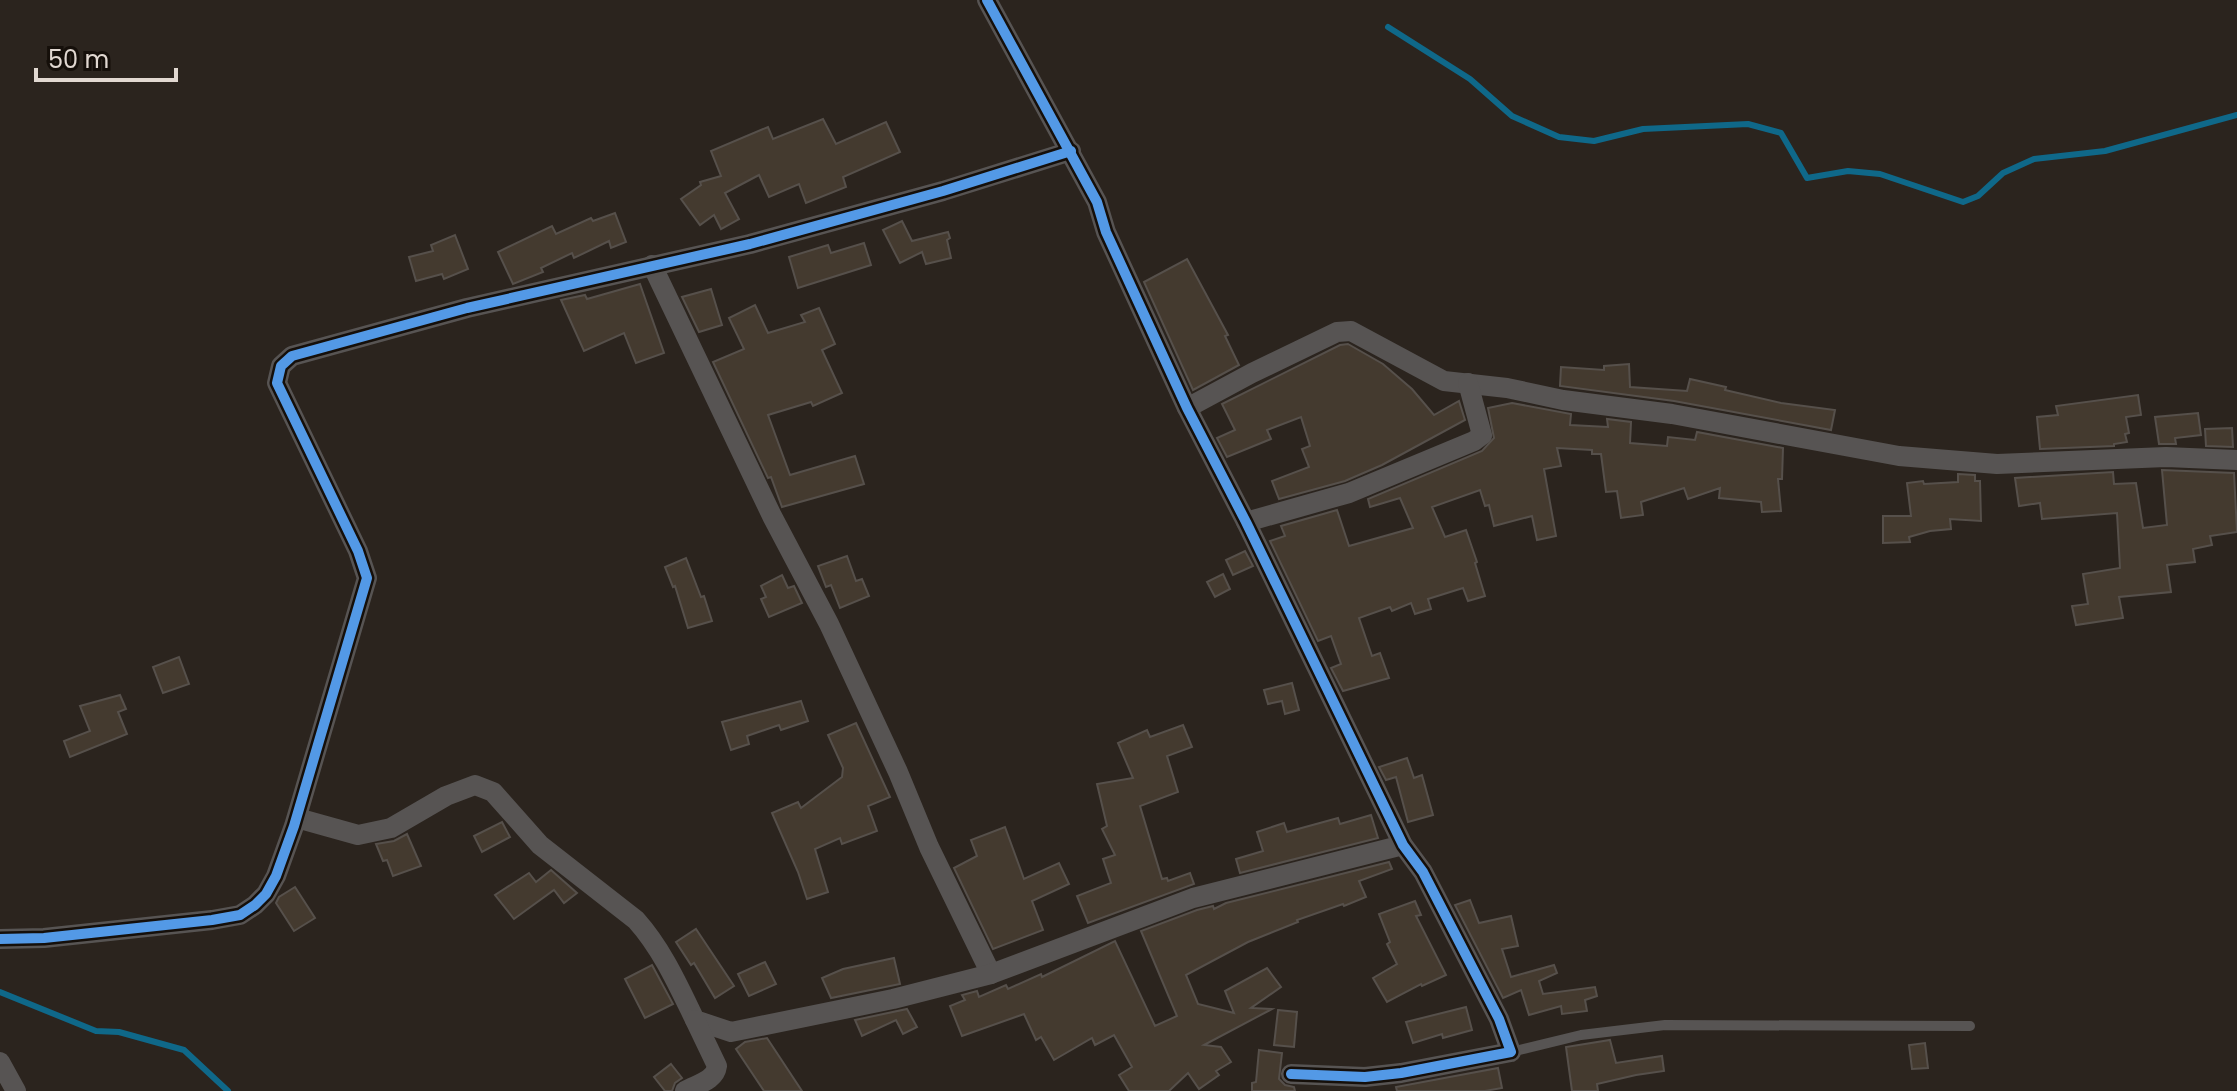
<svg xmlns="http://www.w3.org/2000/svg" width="2237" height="1091" font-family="Poppins,sans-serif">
	<rect width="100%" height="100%" fill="#2b241e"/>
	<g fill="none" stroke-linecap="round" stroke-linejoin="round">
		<!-- stream -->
		<g stroke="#0f6889" stroke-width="6">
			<polyline points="1388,27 1470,79 1512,116 1559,137 1594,141 1643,129 1748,124 1781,133 1807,178 1848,171 1880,174 1963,202 1978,196 2003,173 2034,159 2105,151 2237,115"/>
			<polyline points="0,992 96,1031 119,1032 184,1050 228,1091"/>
		</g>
	</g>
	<!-- building -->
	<g fill="#443a2f" stroke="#56504b" stroke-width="2">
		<polygon points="823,119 836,144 886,122 900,152 843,177 846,187 806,203 799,184 769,197 759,175 725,193 739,219 721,229 714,215 700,225 681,199 701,185 700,182 721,176 711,151 768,127 773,139"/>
		<polygon points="615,213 626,242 611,248 609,241 574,258 572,253 541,268 543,272 513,284 498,252 552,226 556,234 591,218 593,221"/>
		<polygon points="902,221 912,241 948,232 950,238 947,240 951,258 926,264 922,252 900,263 883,230"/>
		<polygon points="455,235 468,269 444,279 442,274 416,281 409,257 433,251 431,245"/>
		<polygon points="864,243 871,265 798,288 789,257 828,245 831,253"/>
		<polygon points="1187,259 1228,335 1225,336 1239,365 1193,390 1144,282"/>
		<polygon points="640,284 664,353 636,363 624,333 584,351 561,300 585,295 587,299"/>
		<polygon points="711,289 722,325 699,332 682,297"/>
		<polygon points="755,305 768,333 805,322 801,315 819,308 835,344 822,350 842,393 813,406 811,402 768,415 790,475 855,456 864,484 782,507 771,477 768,478 713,362 744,349 729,318"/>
		<polygon points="1348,344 1383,364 1412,389 1434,415 1459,401 1465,420 1382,465 1345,481 1279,499 1272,481 1309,467 1302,449 1310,446 1301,417 1267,430 1271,439 1227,457 1217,438 1235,430 1222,404 1340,345"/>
		<polygon points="1629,364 1630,387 1687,391 1690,379 1726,387 1725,390 1781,403 1835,410 1831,430 1674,401 1560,386 1561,367 1604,370 1604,366"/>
		<polygon points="2138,395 2141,415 2126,417 2129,433 2125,434 2127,442 2114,444 2114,446 2040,449 2037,417 2058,415 2056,406"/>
		<polygon points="1512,403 1571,414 1570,425 1608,427 1607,419 1631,422 1630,443 1667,446 1668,437 1695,440 1697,432 1783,448 1782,479 1778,479 1781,511 1762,512 1761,502 1719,498 1720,488 1688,499 1684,488 1641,502 1643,515 1621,518 1617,491 1606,492 1601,454 1592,454 1592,450 1557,448 1561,466 1544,469 1556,536 1537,540 1532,516 1494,526 1489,505 1485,506 1480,490 1432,507 1445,537 1466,530 1477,562 1475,563 1485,596 1468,601 1463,588 1428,599 1431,609 1415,614 1411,603 1392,611 1390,607 1359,618 1372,656 1380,653 1389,678 1343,691 1331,668 1341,664 1331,636 1318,641 1270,541 1285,536 1281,526 1337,510 1349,546 1413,528 1400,498 1370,507 1368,499 1482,451 1494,438 1488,408"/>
		<polygon points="2198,413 2201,435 2175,438 2176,444 2159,444 2155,417"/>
		<polygon points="2232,428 2233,447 2206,446 2205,429"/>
		<polygon points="2162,470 2234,473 2237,532 2210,536 2212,545 2193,549 2195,562 2167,565 2171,592 2119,597 2123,618 2076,625 2072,606 2088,604 2083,574 2120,568 2117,513 2042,519 2040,503 2019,506 2015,478 2113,472 2114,484 2136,483 2143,528 2167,525"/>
		<polygon points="1958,474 1975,475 1975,481 1980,481 1981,521 1950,519 1951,529 1930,531 1909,537 1910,542 1883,543 1883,516 1911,516 1907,483 1923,481 1924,484 1958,482"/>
		<polygon points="1245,551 1253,566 1233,575 1226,560"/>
		<polygon points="847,556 856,581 862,579 869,596 840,608 831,585 826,587 818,566"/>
		<polygon points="686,558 701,597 704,596 712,621 688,628 675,586 673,587 665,567"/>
		<polygon points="1223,574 1230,589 1215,597 1207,582"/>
		<polygon points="782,575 788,588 794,586 802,603 769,617 761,599 766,597 761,586"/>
		<polygon points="179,657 189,684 163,693 153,667"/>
		<polygon points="1292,683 1299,710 1285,714 1282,701 1268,704 1264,690"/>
		<polygon points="120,695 126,709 118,712 127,734 70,757 64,741 90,731 80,706"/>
		<polygon points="801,701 808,721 781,730 779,725 747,736 749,744 731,750 722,722"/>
		<polygon points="856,723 890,797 868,806 877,831 842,844 840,838 815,849 828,892 807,899 798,872 772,813 798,802 801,808 842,777 843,768 828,735"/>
		<polygon points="1183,725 1192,747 1167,756 1178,792 1140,806 1162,879 1167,878 1168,881 1190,873 1194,884 1088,923 1077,896 1111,883 1103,859 1115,855 1102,829 1107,826 1097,784 1133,778 1118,743 1147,730 1150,737"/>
		<polygon points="1407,758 1414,778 1422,775 1433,815 1408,822 1396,777 1386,780 1379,767"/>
		<polygon points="1371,815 1378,838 1240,873 1236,859 1263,851 1257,832 1284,823 1287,832 1338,818 1340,824"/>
		<polygon points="502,822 510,837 482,852 474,836"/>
		<polygon points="1005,827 1024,879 1059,863 1069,884 1032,901 1043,930 993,949 954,868 977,856 971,840"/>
		<polygon points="407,834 421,866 393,876 387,860 383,861 376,844 394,841"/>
		<polygon points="1389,862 1392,869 1359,881 1366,897 1344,906 1343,904 1297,920 1298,922 1248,942 1186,975 1198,1004 1234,1013 1225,991 1267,968 1281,987 1251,1008 1272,1009 1204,1045 1221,1047 1231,1062 1216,1071 1219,1075 1199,1089 1188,1073 1169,1091 1129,1091 1119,1075 1132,1067 1114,1035 1095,1045 1092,1038 1054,1060 1041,1037 1036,1040 1024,1014 962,1036 950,1006 965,1000 962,995 977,991 979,997 1006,985 1008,989 1041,974 1042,977 1115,941 1155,1026 1177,1016 1141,931 1197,910 1213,906 1214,909 1226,903"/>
		<polygon points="551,870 577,893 564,903 554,890 514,919 495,895 529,873 536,882"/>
		<polygon points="295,887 315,918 294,931 276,903 279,897"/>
		<polygon points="1470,900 1479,923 1511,916 1518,946 1502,949 1511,977 1554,965 1557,973 1539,981 1543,994 1595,987 1597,996 1585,1000 1587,1011 1562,1014 1561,1006 1529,1015 1521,990 1503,998 1455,905"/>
		<polygon points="1415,901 1421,915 1416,916 1446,975 1422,986 1421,984 1387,1002 1373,978 1397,964 1387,944 1390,942 1379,914"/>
		<polygon points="696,929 734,986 715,998 694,963 691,965 676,942"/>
		<polygon points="894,958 900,984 831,998 822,978 843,969"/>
		<polygon points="765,962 776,984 749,996 738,974"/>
		<polygon points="652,965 673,1004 645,1018 625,979"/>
		<polygon points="1466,1007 1472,1030 1443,1038 1442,1034 1413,1043 1406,1022"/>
		<polygon points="907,1009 917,1027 903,1034 896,1020 862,1036 855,1020"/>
		<polygon points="1278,1010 1297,1012 1294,1047 1274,1045"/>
		<polygon points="767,1038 802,1091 764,1091 736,1049 745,1042"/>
		<polygon points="1610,1040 1616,1063 1662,1056 1664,1071 1636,1075 1597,1084 1598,1091 1572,1091 1566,1047"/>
		<polygon points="1925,1043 1928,1068 1912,1069 1909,1045"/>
		<polygon points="1259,1050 1282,1053 1279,1079 1285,1085 1294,1087 1295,1091 1252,1091 1252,1083 1256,1082"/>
		<polygon points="671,1064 682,1078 675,1083 672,1091 665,1091 654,1077"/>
		<polygon points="1498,1068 1502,1088 1485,1091 1397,1091 1396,1087"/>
	</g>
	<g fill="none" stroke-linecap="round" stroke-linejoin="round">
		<!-- lane -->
		<polyline stroke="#575453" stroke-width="10" points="1511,1052 1581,1035 1665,1025 1970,1026"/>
		<!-- street -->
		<g stroke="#575453" stroke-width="20">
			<polyline points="987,0 1097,202 1106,232 1187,408 1246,522 1403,845 1423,872 1499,1019 1511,1052 1401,1073 1365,1077 1291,1074"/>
			<polyline points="652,265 772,516 829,624 898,772 929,847 991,974"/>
			<polyline points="1187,408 1252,373 1337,332 1351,331 1444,381 1507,388 1563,400 1672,414 1899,456 1997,464 2166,457 2237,460"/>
			<polyline points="1246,522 1349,493 1474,441 1482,435 1468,383"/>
			<path d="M 297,818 L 358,835 L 391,828 L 446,796 L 475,785 L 493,792 L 540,845 L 636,920 C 662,949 678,985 695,1020 L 731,1032 L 893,999 L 991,974 L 1193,898 L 1403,845"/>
			<polyline points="0,939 44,938 212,920 240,915 255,905 266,894 276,876 294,826 367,578 358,551 277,383 281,366 292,356 467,308 750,244 943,191 1071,151"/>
			<polyline points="0,1062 16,1091"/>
			<path d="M 685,1091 C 697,1084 715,1081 717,1066 L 695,1020"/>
		</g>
		<defs>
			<g id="cycleway">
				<polyline points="987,0 1097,202 1106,232 1187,408 1246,522 1403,845 1423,872 1499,1019 1511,1052 1401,1073 1365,1077 1291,1074"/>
				<polyline points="0,939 44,938 212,920 240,915 255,905 266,894 276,876 294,826 367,578 358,551 277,383 281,366 292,356 467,308 750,244 943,191 1071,151"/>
			</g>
		</defs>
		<!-- cycleway casing -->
		<use href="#cycleway" stroke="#150f0a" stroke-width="15"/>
		<!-- cycleway -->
		<use href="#cycleway" stroke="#5399e6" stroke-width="10"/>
	</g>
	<!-- scale -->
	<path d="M36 68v12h140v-12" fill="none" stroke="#e1d8d1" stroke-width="4"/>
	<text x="48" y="68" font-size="24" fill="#e1d8d1" stroke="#150f0a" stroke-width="6" paint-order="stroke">50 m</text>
</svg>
